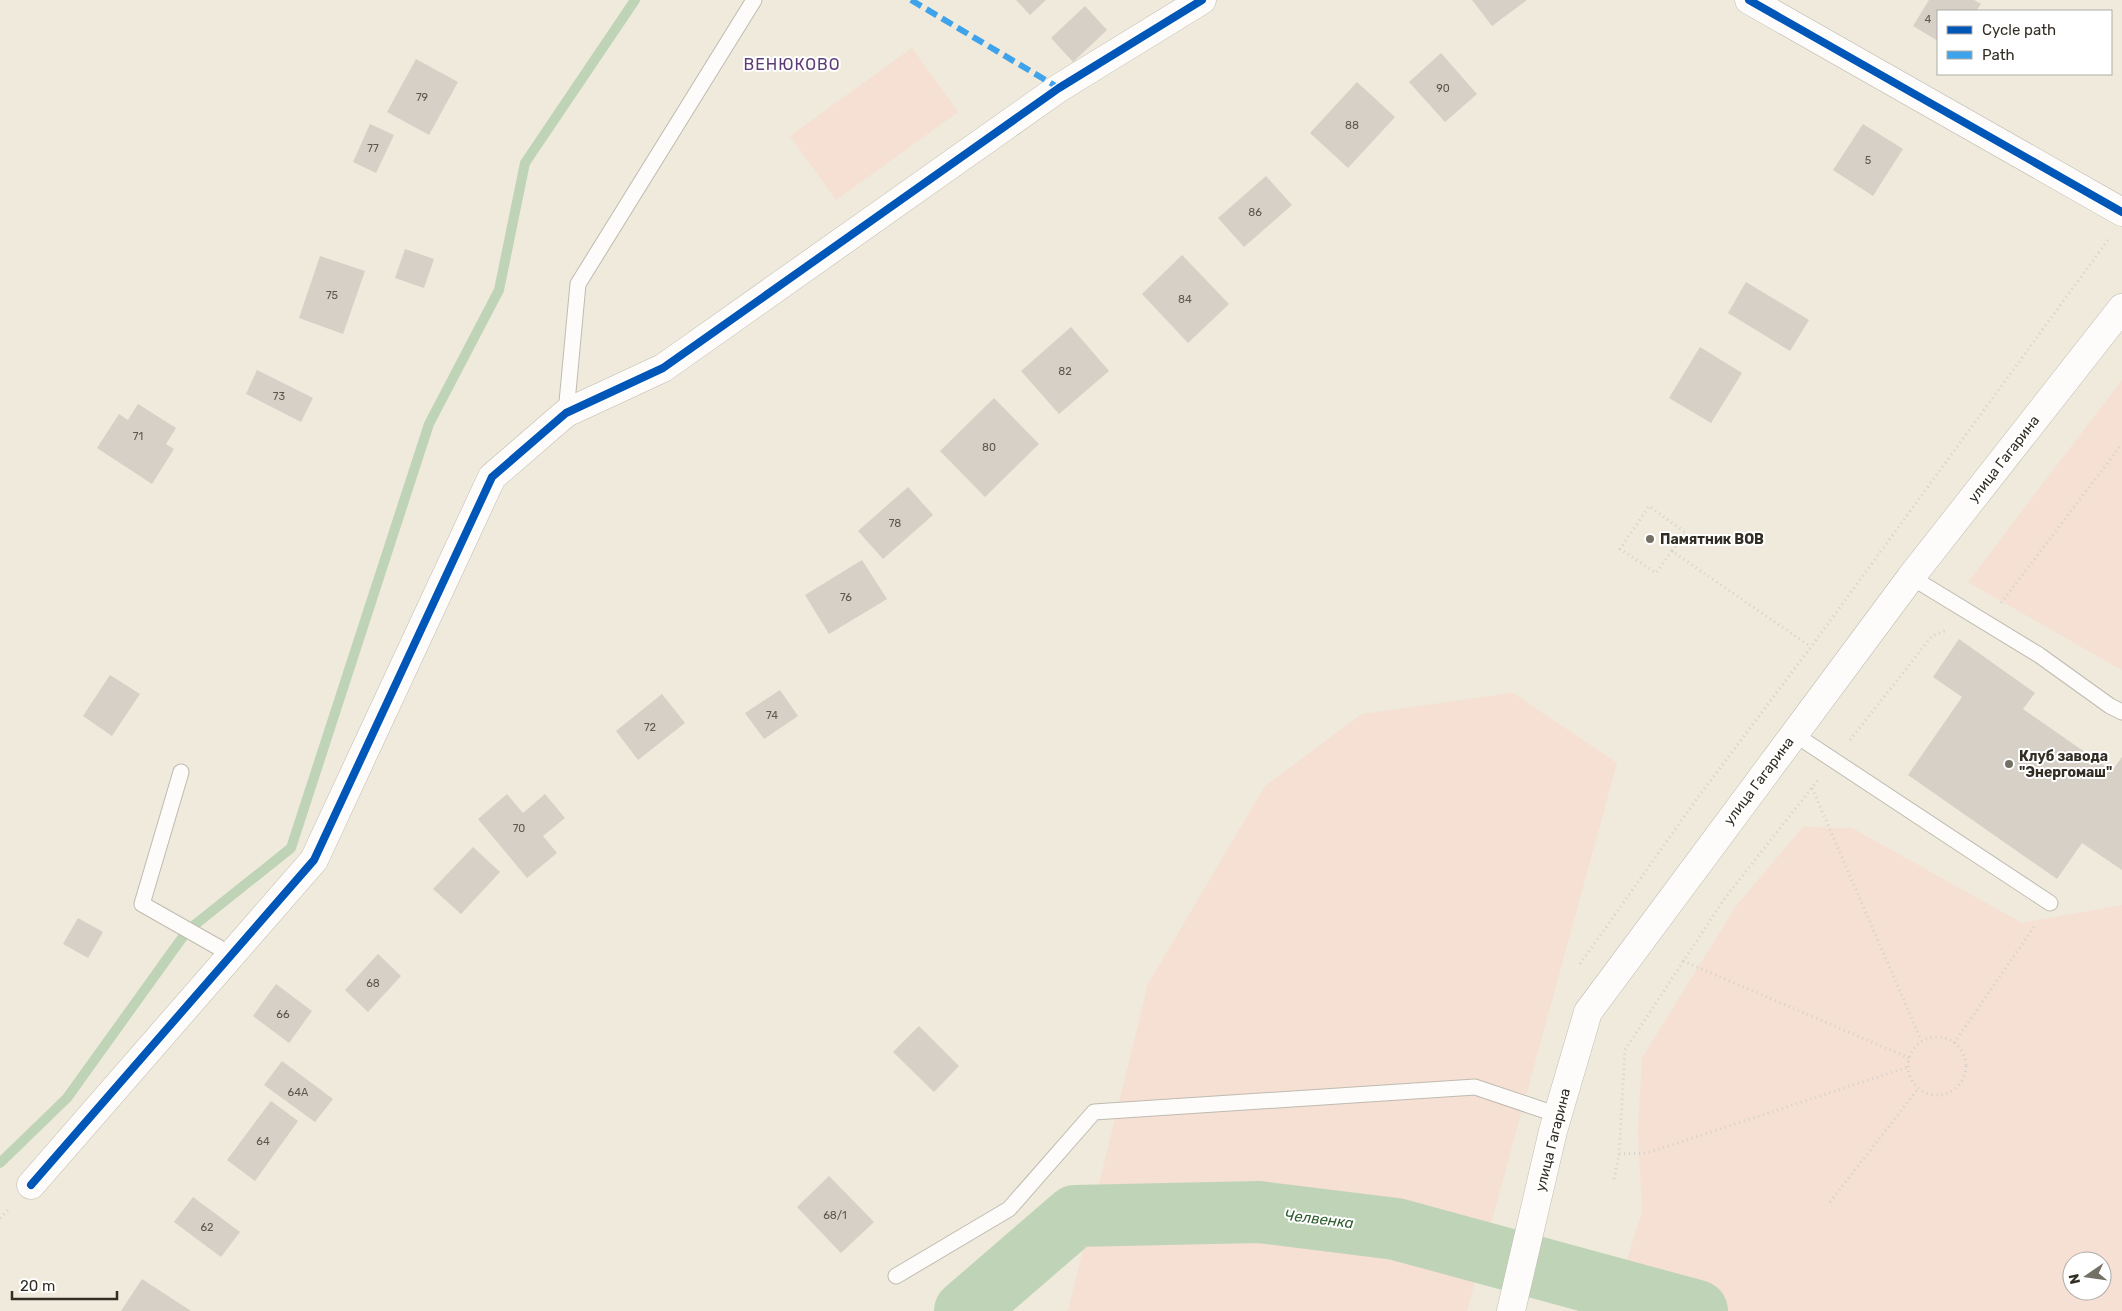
<svg xmlns="http://www.w3.org/2000/svg" width="2122" height="1311" font-family="Rubik,sans-serif">
	<rect width="100%" height="100%" fill="#efeadb"/>
	<!-- green -->
	<g fill="#f6dfd3" fill-rule="evenodd">
		<polygon points="912,48 958,112 836,200 790,136"/>
		<polygon points="2122,380 2122,670 1968,582"/>
		<polygon points="1513,693 1617,763 1467,1311 1068,1311 1148,984 1265,786 1362,714"/>
		<path d="M 1803,827 L 1852,828 L 2022,923 L 2122,905 L 2122,1311 L 1611,1311 L 1642,1212 L 1638,1131 L 1642,1058 L 1736,906 ZM 2072,1261 L 2102,1261 L 2102,1291 L 2072,1291 Z"/>
	</g>
	<g fill="none" stroke-linecap="round" stroke-linejoin="round">
		<!-- stream -->
		<polyline stroke="#bfd4b7" stroke-width="10" points="0,1163 67,1098 187,931 291,848 429,424 499,290 525,163 635,0"/>
		<!-- river -->
		<polyline stroke="#bfd4b7" stroke-width="62" points="965,1311 1075,1216 1259,1212 1396,1229 1697,1311"/>
	</g>
	<!-- building -->
	<g fill="#d6d0c6">
		<polygon points="1016,0 1046,0 1030,15"/>
		<polygon points="1472,0 1527,0 1492,26"/>
		<polygon points="1929,0 1974,0 1981,4 1976,11 1938,11 1938,41 1913,26"/>
		<polygon points="1085,6 1107,30 1073,62 1051,38"/>
		<polygon points="1441,53 1477,94 1445,122 1409,82"/>
		<polygon points="416,59 458,82 429,135 387,112"/>
		<polygon points="1357,82 1395,117 1348,168 1310,133"/>
		<polygon points="370,124 394,135 376,173 353,162"/>
		<polygon points="1863,124 1903,149 1873,196 1833,170"/>
		<polygon points="1266,176 1292,205 1244,247 1218,218"/>
		<polygon points="405,249 434,259 424,288 395,278"/>
		<polygon points="1182,255 1229,304 1188,343 1142,294"/>
		<polygon points="320,256 365,271 343,334 299,318"/>
		<polygon points="1746,282 1809,320 1790,351 1728,313"/>
		<polygon points="1071,327 1109,371 1059,414 1021,371"/>
		<polygon points="1700,347 1742,373 1711,423 1669,398"/>
		<polygon points="257,370 313,398 301,422 246,394"/>
		<polygon points="994,398 1039,444 985,497 940,451"/>
		<polygon points="138,404 176,428 166,444 174,449 152,484 97,448 119,414 128,420"/>
		<polygon points="908,487 933,515 883,559 858,531"/>
		<polygon points="862,560 887,599 829,634 805,595"/>
		<polygon points="1959,639 2035,693 2023,709 2112,771 2122,757 2122,870 2082,843 2057,879 1908,775 1962,697 1933,677"/>
		<polygon points="110,675 140,694 112,736 83,716"/>
		<polygon points="780,690 798,716 764,739 745,713"/>
		<polygon points="662,694 685,723 638,760 616,731"/>
		<polygon points="507,794 523,813 545,794 565,818 543,836 557,853 527,878 478,819"/>
		<polygon points="473,847 500,872 461,914 433,889"/>
		<polygon points="78,918 103,932 88,958 63,944"/>
		<polygon points="378,954 401,976 368,1012 345,990"/>
		<polygon points="276,984 312,1011 289,1043 253,1016"/>
		<polygon points="919,1026 959,1066 934,1092 893,1052"/>
		<polygon points="282,1061 333,1099 315,1122 264,1085"/>
		<polygon points="271,1101 298,1121 255,1181 227,1160"/>
		<polygon points="829,1176 874,1222 841,1253 797,1207"/>
		<polygon points="193,1197 240,1232 221,1257 174,1222"/>
		<polygon points="142,1279 191,1311 121,1311"/>
	</g>
	<g fill="none" stroke-linecap="round" stroke-linejoin="round">
		<defs>
			<g id="service">
				<polyline points="566,413 578,284 754,0"/>
				<polyline points="1911,577 2039,655 2110,706 2122,712"/>
				<polyline points="1794,734 2050,903"/>
				<polyline points="181,772 142,904 232,955"/>
				<polyline points="896,1276 1009,1209 1094,1112 1475,1087 1558,1115"/>
			</g>
			<g id="minor">
				<polyline points="1749,0 2122,212"/>
				<polyline points="31,1185 314,860 492,477 566,413 663,368 1059,88 1202,0"/>
			</g>
			<polyline id="secondary" points="1511,1311 1553,1131 1588,1012 1911,577 2122,308"/>
		</defs>
		<!-- service casing -->
		<use href="#service" stroke="#bfbbb0" stroke-width="17"/>
		<!-- minor casing -->
		<use href="#minor" stroke="#bfbbb0" stroke-width="29"/>
		<!-- secondary casing -->
		<use href="#secondary" stroke="#bfbbb0" stroke-width="29"/>
		<!-- path -->
		<g stroke="#d3d1cd" stroke-width="3" stroke-dasharray="1 4" stroke-linecap="butt">
			<polyline points="1672,551 1686,533 1649,506 1620,549 1656,573 1672,551 1811,647"/>
			<polyline points="2001,603 2122,444"/>
			<polyline points="1850,740 1932,636 1947,630"/>
			<polyline points="1812,788 1921,1040"/>
			<polyline points="1683,961 1909,1058"/>
			<polyline points="1580,964 1696,800 1811,647 2108,240"/>
			<circle cx="1937" cy="1066" r="29"/>
			<polyline points="1954,1043 2036,924"/>
			<polyline points="1619,1154 1647,1153 1908,1067"/>
			<polyline points="1614,1179 1619,1154 1625,1050 1725,898 1818,780"/>
			<polyline points="1830,1202 1918,1089"/>
			<polyline points="0,1218 10,1208"/>
		</g>
		<!-- service -->
		<use href="#service" stroke="#fdfcfa" stroke-width="15"/>
		<!-- minor -->
		<use href="#minor" stroke="#fdfcfa" stroke-width="28"/>
		<!-- secondary -->
		<use href="#secondary" stroke="#fdfcfa" stroke-width="28"/>
		<!-- quiet -->
		<polyline stroke="#3ea3eb" stroke-width="6" stroke-dasharray="12 6" stroke-linecap="butt" points="911,0 1059,88"/>
		<defs>
			<g id="cycleway">
				<polyline points="1749,0 2122,212"/>
				<polyline points="31,1185 314,860 492,477 566,413 663,368 1059,88 1202,0"/>
			</g>
		</defs>
		<!-- cycleway casing -->
		<use href="#cycleway" stroke="#fff" stroke-width="11"/>
		<!-- cycleway -->
		<use href="#cycleway" stroke="#0057b8" stroke-width="8"/>
	</g>
	<!-- markers -->
	<g fill="#747064" stroke="#fff" stroke-width="2">
		<circle cx="1650" cy="539" r="5"/>
		<circle cx="2009" cy="764" r="5"/>
	</g>
	<g text-anchor="middle" dominant-baseline="central" stroke-width="4" stroke-linejoin="round" paint-order="stroke">
		<!-- number labels -->
		<g font-size="11" fill="#5d584e">
			<text x="1928" y="19">4</text>
			<text x="1443" y="88">90</text>
			<text x="422" y="97">79</text>
			<text x="1352" y="125">88</text>
			<text x="373" y="148">77</text>
			<text x="1868" y="160">5</text>
			<text x="1255" y="212">86</text>
			<text x="332" y="295">75</text>
			<text x="1185" y="299">84</text>
			<text x="1065" y="371">82</text>
			<text x="279" y="396">73</text>
			<text x="138" y="436">71</text>
			<text x="989" y="447">80</text>
			<text x="895" y="523">78</text>
			<text x="846" y="597">76</text>
			<text x="772" y="715">74</text>
			<text x="650" y="727">72</text>
			<text x="519" y="828">70</text>
			<text x="373" y="983">68</text>
			<text x="283" y="1014">66</text>
			<text x="298" y="1092">64А</text>
			<text x="263" y="1141">64</text>
			<text x="835" y="1215">68/1</text>
			<text x="207" y="1227">62</text>
		</g>
		<!-- street labels -->
		<g font-size="14" fill="#322e24" stroke="#fff">
			<text transform="translate(2004 459) rotate(-52)">улица Гагарина</text>
			<text transform="translate(1759 781) rotate(-53)">улица Гагарина</text>
			<text transform="translate(1553 1140) rotate(-76)">улица Гагарина</text>
		</g>
		<!-- poi labels -->
		<g font-size="14" font-weight="bold" fill="#322e24" stroke="#fff" text-anchor="start">
			<text x="1660" y="539">Памятник ВОВ</text>
			<text x="2019" y="756">Клуб завода<tspan x="2019" dy="16">"Энергомаш"</tspan></text>
		</g>
		<!-- water labels -->
		<g font-size="15" font-style="italic" fill="#305d2f" stroke="#fff">
			<text transform="translate(1319 1219) rotate(7)">Челвенка</text>
		</g>
		<!-- quarter labels -->
		<g font-size="16" letter-spacing="1" fill="#5e3c76" stroke="#fff">
			<text x="792" y="64">ВЕНЮКОВО</text>
		</g>
	</g>
	<!-- legend -->
	<rect x="1937" y="10" width="175" height="65" fill="#ffffff" stroke="#adaba7"/>
	<rect x="1947" y="26" width="25" height="8" fill="#0057b8" stroke="#adaba7"/>
	<text x="1982" y="35" font-size="15" fill="#322e24">Cycle path</text>
	<rect x="1947" y="51" width="25" height="8" fill="#3ea3eb" stroke="#adaba7"/>
	<text x="1982" y="60" font-size="15" fill="#322e24">Path</text>
	<!-- north arrow -->
	<g transform="translate(2087 1276) rotate(257)"><circle r="24" fill="#ffffff" stroke="#adaba7"/>
	<path d="M0-4L9 19L0 12L-9 19Z" fill="#747064"/>
	<text y="-8" font-size="14" font-weight="bold" text-anchor="middle" fill="#322e24">N</text>
	</g>
	<!-- scale -->
	<path d="M12 1291v8h105v-8" fill="none" stroke="#322e24" stroke-width="2.5"/>
	<text x="20" y="1291" font-size="15" fill="#322e24" stroke="#ffffff" stroke-width="4" paint-order="stroke">20 m</text>
</svg>
